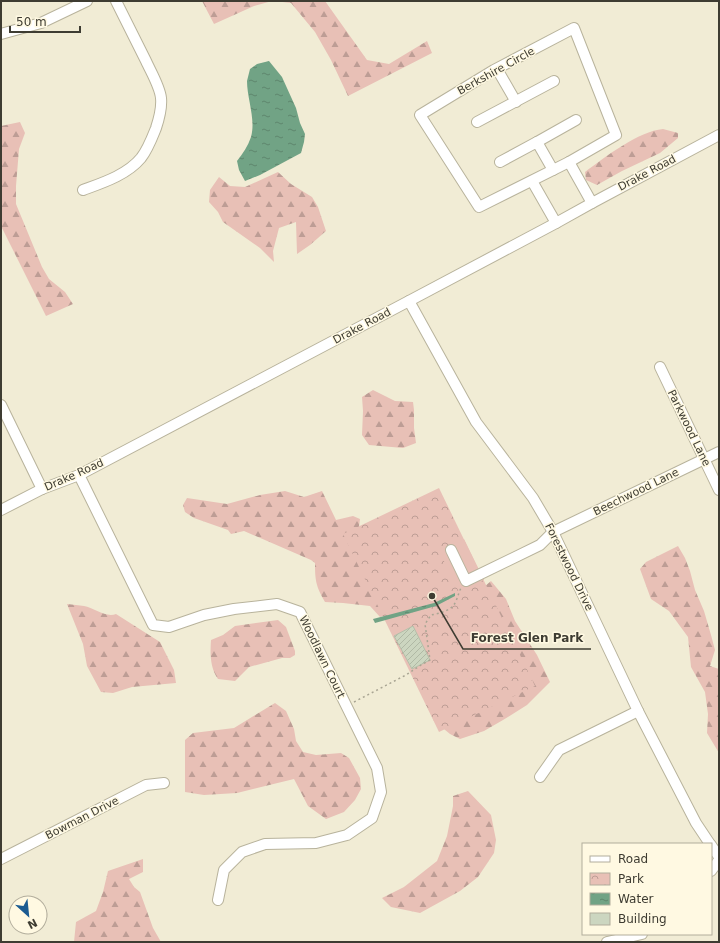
<svg xmlns="http://www.w3.org/2000/svg" width="720" height="943" font-family="'DejaVu Sans',sans-serif">
	<defs>
		<pattern id="forest-firs" width="22" height="20" patternUnits="userSpaceOnUse"><rect width="22" height="20" fill="#e8c0b6"/><path d="M5 1l3.5 6h-7zM16 11l3.5 6h-7z" fill="#bd9d95"/></pattern>
		<pattern id="park-crowns" width="20" height="18" patternUnits="userSpaceOnUse"><rect width="20" height="18" fill="#e8c0b6"/><path d="M2 6a3 3 0 1 1 6 0M12 15a3 3 0 1 1 6 0" fill="none" stroke="#bd9d95"/></pattern>
		<pattern id="water-ripples" width="26" height="14" patternUnits="userSpaceOnUse"><rect width="26" height="14" fill="#71a385"/><path d="M2 4q2-2 4 0t4 0M15 11q2-2 4 0t4 0" fill="none" stroke="#5e866d"/></pattern>
		<pattern id="building-hatch" width="6" height="6" patternUnits="userSpaceOnUse"><rect width="6" height="6" fill="#ccd6c0"/><path d="M-1 1l2-2M0 6l6-6M5 7l2-2" fill="none" stroke="#b0b9a5"/></pattern>
	</defs>
	<rect width="100%" height="100%" fill="#f1ecd5"/>
	<!-- forest -->
	<g fill="url(#forest-firs)">
		<polygon points="202,1 272,1 254,6 214,24"/>
		<polygon points="274,1 325,1 367,60 389,64 427,41 432,53 348,96 331,60 315,32 291,3"/>
		<polygon points="20,122 25,133 19,149 16,186 16,204 42,267 49,279 65,292 73,304 46,316 1,226 1,126"/>
		<path d="M 663,129 L 678,133 L 678,138 L 660,153 L 622,171 L 597,185 L 586,180 L 585,172 C 605,157 639,131 663,129 Z"/>
		<polygon points="278,172 291,184 312,197 318,207 326,231 310,245 297,254 296,222 279,228 273,251 274,262 260,248 223,222 218,212 209,202 210,190 219,177 230,186 245,187"/>
		<polygon points="373,390 395,401 413,402 414,410 414,428 416,443 403,448 369,445 362,435 363,411 362,397"/>
		<path d="M 285,491 L 304,497 L 322,491 L 336,520 L 353,516 L 360,519 L 359,527 L 404,610 L 380,617 L 370,606 L 343,603 L 325,602 C 316,586 315,581 315,563 L 311,560 L 244,531 L 231,534 L 228,530 L 194,518 L 185,512 L 183,505 L 187,498 L 227,504 L 260,495 Z"/>
		<polygon points="678,546 685,558 690,571 695,590 704,611 711,635 715,650 710,666 719,669 719,753 707,733 708,714 705,692 691,667 688,637 669,611 651,599 640,569 646,562"/>
		<polygon points="491,581 506,599 515,621 537,655 550,682 527,705 503,720 484,731 460,739 450,734 433,720 478,592"/>
		<path d="M 67,604 C 73,605 79,605 84,606 C 94,608 106,618 116,614 L 160,642 L 174,670 L 176,683 L 132,687 L 113,693 L 101,692 L 87,666 L 83,644 Z"/>
		<path d="M 278,620 L 286,627 L 295,651 L 295,655 L 290,658 L 282,658 L 249,667 L 235,681 L 218,679 C 210,668 210,653 211,640 L 223,635 L 235,626 Z"/>
		<polygon points="275,703 286,711 294,729 296,741 303,752 316,755 341,753 349,758 360,778 361,789 355,800 344,812 326,819 308,806 294,779 237,793 204,795 185,792 185,740 193,733 234,728"/>
		<polygon points="468,791 491,815 496,840 494,853 478,877 460,891 420,913 391,907 382,898 404,887 437,861 447,836 453,806 453,796"/>
		<polygon points="143,859 143,872 129,879 134,887 140,892 153,928 161,942 74,942 76,922 96,911 103,892 108,871"/>
	</g>
	<!-- park -->
	<polygon fill="url(#park-crowns)" points="439,488 535,686 439,732 343,534"/>
	<!-- pitch -->
	<polygon fill="#e8c0b6" points="464,539 484,580 459,592 439,551"/>
	<!-- water -->
	<g fill="url(#water-ripples)">
		<path d="M 269,61 L 282,77 L 296,108 L 300,123 L 305,134 L 304,142 L 301,153 L 260,175 L 245,181 L 239,170 L 237,161 C 243,153 248,146 251,137 C 256,119 247,99 247,81 C 248,77 249,73 250,69 L 257,64 Z"/>
		<polygon points="455,593 455,596 436,606 375,623 373,619 434,603"/>
	</g>
	<!-- building -->
	<polygon fill="url(#building-hatch)" stroke="#b5bfa9" points="413,626 430,660 412,669 394,636"/>
	<g fill="none" stroke-linecap="round" stroke-linejoin="round">
		<defs>
			<g id="minor">
				<polygon points="574,28 616,135 569,162 479,207 420,115 494,70"/>
				<polyline points="1,34 41,23 87,1"/>
				<polyline points="497,69 516,102"/>
				<polyline points="477,122 554,81"/>
				<polyline points="537,142 576,120"/>
				<polyline points="500,162 537,142 553,170"/>
				<polyline points="569,162 592,203"/>
				<polyline points="532,181 556,223"/>
				<path d="M 83,190 C 102,183 127,175 141,158 C 148,149 152,138 156,128 C 159,119 162,108 161,98 C 160,87 151,72 146,61 C 136,41 126,21 116,1"/>
				<polyline points="409,301 476,422 533,498 553,532 638,711 696,823 710,844"/>
				<polyline points="660,367 719,490"/>
				<polyline points="1,405 42,489"/>
				<polyline points="79,475 153,625 169,627 204,615 234,609 277,604 300,612 377,768 381,792 372,818 347,835 316,843 265,844 242,852 224,870 218,900"/>
				<polyline points="1,510 42,489 79,475 409,301 556,223 592,203 719,135"/>
				<polyline points="451,550 466,581 540,545 553,532 719,452"/>
				<polyline points="540,777 559,750 638,711"/>
				<polyline points="711,845 719,857"/>
				<polyline points="1,859 146,785 164,783"/>
				<polyline points="711,871 719,860"/>
				<polyline points="607,942 642,934"/>
			</g>
		</defs>
		<!-- minor casing -->
		<use href="#minor" stroke="#b8b39c" stroke-width="12"/>
		<!-- path -->
		<path stroke="#a9a593" stroke-width="1.5" stroke-dasharray="2 3" stroke-linecap="butt" d="M 354,702 L 406,675 L 421,665 L 430,660 L 425,624 L 431,615 C 440,613 452,611 456,601 C 458,596 459,592 461,588"/>
		<!-- minor -->
		<use href="#minor" stroke="#fff" stroke-width="10"/>
	</g>
	<g text-anchor="middle" dominant-baseline="central" stroke-width="3" stroke-linejoin="round" paint-order="stroke">
		<!-- street labels -->
		<g font-size="11" fill="#3e3c32" stroke="#fff9e2">
			<text transform="translate(496 71) rotate(-29)">Berkshire Circle</text>
			<text transform="translate(647 173) rotate(-28)">Drake Road</text>
			<text transform="translate(362 326) rotate(-28)">Drake Road</text>
			<text transform="translate(689 428) rotate(64)">Parkwood Lane</text>
			<text transform="translate(74 475) rotate(-24)">Drake Road</text>
			<text transform="translate(636 492) rotate(-26)">Beechwood Lane</text>
			<text transform="translate(569 567) rotate(64)">Forestwood Drive</text>
			<text transform="translate(322 657) rotate(64)">Woodlawn Court</text>
			<text transform="translate(82 818) rotate(-27)">Bowman Drive</text>
		</g>
	</g>
	<!-- callouts -->
	<path fill="none" stroke="#3e3c32" stroke-width="1.5" d="M432 596L463 649H591"/>
	<circle fill="#3e3c32" stroke="#fff9e2" stroke-width="1.5" cx="432" cy="596" r="4"/>
	<g font-size="12" text-anchor="middle" font-weight="bold" fill="#3e3c32" stroke="#fff9e2" stroke-width="3" stroke-linejoin="round" paint-order="stroke">
		<text x="527" y="642">Forest Glen Park</text>
	</g>
	<!-- border -->
	<rect width="720" height="943" fill="none" stroke="#3e3c32" stroke-width="4"/>
	<!-- legend -->
	<rect x="582" y="843" width="130" height="92" fill="#fff9e2" stroke="#b2ad9c"/>
	<rect x="590" y="856" width="20" height="6" fill="#ffffff" stroke="#b2ad9c"/>
	<text x="618" y="863" font-size="12" fill="#3e3c32">Road</text>
	<rect x="590" y="873" width="20" height="12" fill="url(#park-crowns)" stroke="#b2ad9c"/>
	<text x="618" y="883" font-size="12" fill="#3e3c32">Park</text>
	<rect x="590" y="893" width="20" height="12" fill="url(#water-ripples)" stroke="#b2ad9c"/>
	<text x="618" y="903" font-size="12" fill="#3e3c32">Water</text>
	<rect x="590" y="913" width="20" height="12" fill="#ccd6c0" stroke="#b2ad9c"/>
	<text x="618" y="923" font-size="12" fill="#3e3c32">Building</text>
	<!-- north arrow -->
	<g transform="translate(28 915) rotate(153)"><circle r="19" fill="#fff9e2" stroke="#b2ad9c"/>
	<path d="M0-3L7 15L0 10L-7 15Z" fill="#1b5b91"/>
	<text y="-6" font-size="11" font-weight="bold" text-anchor="middle" fill="#3e3c32">N</text>
	</g>
	<!-- scale -->
	<path d="M10 26v6h70v-6" fill="none" stroke="#3e3c32" stroke-width="2"/>
	<text x="16" y="26" font-size="12" fill="#3e3c32" stroke="#fff9e2" stroke-width="3" paint-order="stroke">50 m</text>
</svg>
